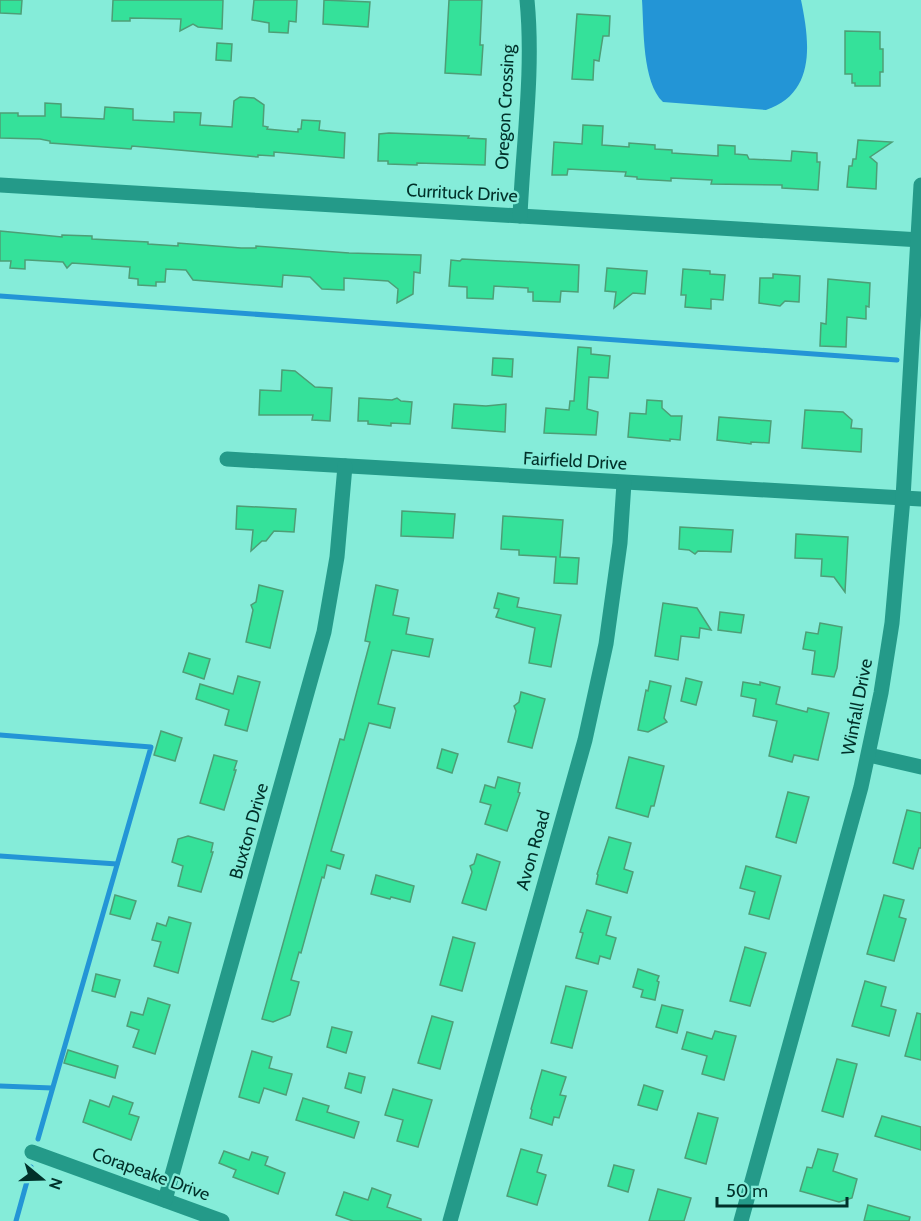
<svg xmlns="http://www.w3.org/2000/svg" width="921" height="1221" font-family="Cabin,sans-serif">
	<rect width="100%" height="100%" fill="#85ecd9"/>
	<!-- water -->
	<path fill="#2395d6" d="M 642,0 L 801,0 C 810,43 816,93 766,110 L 663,102 C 642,82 644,29 642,0 Z"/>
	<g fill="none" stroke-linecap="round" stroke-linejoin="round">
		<!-- stream -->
		<g stroke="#2395d6" stroke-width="5">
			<polyline points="0,296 897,360"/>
			<polyline points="0,735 151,747 38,1139"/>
			<polyline points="0,856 117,864"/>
			<polyline points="0,1086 52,1088"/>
			<polyline points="16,1221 31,1167"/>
		</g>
	</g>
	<!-- building -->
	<g fill="#35e19a" stroke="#4d9e76" stroke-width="1.5">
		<polygon points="0,0 22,0 21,14 0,13"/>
		<polygon points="113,0 223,0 222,29 198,27 193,24 180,31 181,19 130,18 130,21 112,21"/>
		<polygon points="254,0 297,0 296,22 289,21 288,33 269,32 269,23 252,20"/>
		<polygon points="324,0 370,2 368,27 323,24"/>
		<polygon points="449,0 482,0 480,45 483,45 481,75 445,73"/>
		<polygon points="577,14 610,16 609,36 603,36 599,61 594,60 593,80 572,79"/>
		<polygon points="845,31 880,32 880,49 883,49 883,72 880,72 880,86 855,86 855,83 852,83 852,74 845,74"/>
		<polygon points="217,43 232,44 231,61 216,60"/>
		<polygon points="240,97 254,98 264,105 263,126 268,127 267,129 298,132 298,129 301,129 302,120 320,121 319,130 345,133 344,158 274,152 274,156 258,155 258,157 167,149 132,146 131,149 50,143 50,141 40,139 0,138 0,113 18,113 18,116 45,116 45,103 61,104 61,117 104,119 105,107 133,109 133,120 174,122 174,112 201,113 200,125 232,127 234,101"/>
		<polygon points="583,125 603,126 602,145 629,147 629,143 655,145 655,149 672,150 672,153 718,156 718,145 735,146 735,154 747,155 749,159 791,161 792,151 817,153 817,162 820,162 818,190 782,188 782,185 711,184 712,180 671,178 671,181 637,179 637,177 625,176 626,172 568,169 567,175 552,175 554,142 582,144"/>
		<polygon points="389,133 469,136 468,138 486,139 485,165 417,163 417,165 388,164 388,161 378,161 379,134"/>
		<polygon points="858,140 892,142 870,157 877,163 876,189 847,187 849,166 852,166 853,159 856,159"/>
		<polygon points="0,231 62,237 62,235 92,236 92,239 148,242 148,244 178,246 178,243 241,248 256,248 256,246 349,253 421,255 420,273 414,272 413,294 397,303 398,289 388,281 344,278 344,290 322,289 310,277 283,275 282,287 193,280 186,270 166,269 165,282 156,282 156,286 138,285 138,279 129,278 130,267 72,263 67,268 63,262 28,260 25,260 25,269 10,268 11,261 0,261"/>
		<polygon points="462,259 579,265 578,292 561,291 560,302 533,301 533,292 528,292 528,288 494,286 493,299 467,298 467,287 449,286 451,260 460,261"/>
		<polygon points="607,268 647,271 645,294 633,293 614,308 616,292 605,291"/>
		<polygon points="683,269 710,271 710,274 725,275 723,300 711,299 711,309 685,307 686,295 681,295"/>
		<polygon points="773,274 800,276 799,302 785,301 780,306 759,303 760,278 773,278"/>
		<polygon points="828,279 870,283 869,307 866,306 866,319 847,317 846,347 820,346 821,323 826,324"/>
		<polygon points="578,347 591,348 591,354 610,356 608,378 589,377 587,409 598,412 596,435 544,433 546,408 569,410 570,401 574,401"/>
		<polygon points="493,358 513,359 512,377 492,375"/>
		<polygon points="282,370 295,371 315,387 332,388 330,421 312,420 313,415 259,415 260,390 281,391"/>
		<polygon points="359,398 392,400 397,398 401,401 412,402 410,424 391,423 391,426 368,424 368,421 358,421"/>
		<polygon points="647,400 662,401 662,408 671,416 682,416 680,440 670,439 670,441 628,437 630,413 646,414"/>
		<polygon points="454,404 486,406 506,404 505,432 452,428"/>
		<polygon points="805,410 843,412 852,420 851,428 862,429 861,452 802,448"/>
		<polygon points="719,417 771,421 769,443 751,442 751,444 717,440"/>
		<polygon points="237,506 296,509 294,532 274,531 266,541 262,541 251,551 253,530 236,529"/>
		<polygon points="402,511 455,514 453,538 401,536"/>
		<polygon points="503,516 563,520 560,557 579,558 577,584 554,583 556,557 519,555 519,550 501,549"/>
		<polygon points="680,527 733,530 731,552 698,551 695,554 689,550 679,549"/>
		<polygon points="796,534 848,537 845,592 834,577 821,576 822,559 795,558"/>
		<polygon points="259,585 283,591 270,648 246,642 253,610 251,605 256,602"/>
		<polygon points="376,585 398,590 393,615 409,618 406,634 433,639 429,657 392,650 378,704 395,708 390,728 369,723 331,851 344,855 340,869 327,865 324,878 322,877 301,953 299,952 291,980 299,982 290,1015 273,1022 262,1019 340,739 344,740 370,642 365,641"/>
		<polygon points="498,593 519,598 517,607 561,615 551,667 529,663 535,628 496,617 499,609 494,608"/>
		<polygon points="663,603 697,608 711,630 700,628 699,638 681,636 678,660 655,656"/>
		<polygon points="720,612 744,615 741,633 718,630"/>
		<polygon points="820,623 842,627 837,668 834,677 812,674 815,651 803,649 806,632 818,634"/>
		<polygon points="189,653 210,659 204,679 183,672"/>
		<polygon points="238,676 260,682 247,731 225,725 229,710 196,699 200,684 233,694"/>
		<polygon points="686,678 702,682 696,705 681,701"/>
		<polygon points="650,681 671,686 664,718 667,722 648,732 638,730 646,690 648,691"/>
		<polygon points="743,682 760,685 760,682 780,687 776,704 807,712 808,708 829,713 818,760 794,755 792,762 769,756 777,721 753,716 756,699 741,696"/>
		<polygon points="521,692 545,699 532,748 508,742 516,711 514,706 519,702"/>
		<polygon points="161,731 182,738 175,761 154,755"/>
		<polygon points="442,749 458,754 452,773 437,768"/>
		<polygon points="214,755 237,761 234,770 236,770 224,810 200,803"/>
		<polygon points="629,757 664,766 654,806 651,806 648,817 616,808"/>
		<polygon points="498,777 520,783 518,792 520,793 507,831 485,824 491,805 480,802 485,785 495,788"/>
		<polygon points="788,792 809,797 796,843 776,837"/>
		<polygon points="907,810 921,813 921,848 919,848 913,869 893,863"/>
		<polygon points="188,836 213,843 211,852 213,852 201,892 178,886 183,866 172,862 178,839"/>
		<polygon points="609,837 631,843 624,869 633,872 627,893 596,884 598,875 597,874"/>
		<polygon points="477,854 500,862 486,910 462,903 472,872 470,866 474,864"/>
		<polygon points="746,866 781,876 769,919 749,914 755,892 740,888"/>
		<polygon points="376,875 414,886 410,902 391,897 390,899 371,894"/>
		<polygon points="115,895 136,901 130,919 110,914"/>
		<polygon points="884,895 904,900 899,917 906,919 894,961 867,954"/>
		<polygon points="587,910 611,917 606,935 616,938 610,959 600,956 598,964 576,958 583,933 580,932"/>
		<polygon points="169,917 191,923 178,973 154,966 161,942 152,940 157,923 166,926"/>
		<polygon points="453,937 475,943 462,991 440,985"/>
		<polygon points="745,947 766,953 750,1006 730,1001"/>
		<polygon points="638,969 659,976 657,981 659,982 655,1000 641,997 643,990 633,987"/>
		<polygon points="96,974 120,980 115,997 92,991"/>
		<polygon points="865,981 886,987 881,1006 896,1010 889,1036 852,1026"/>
		<polygon points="566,986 587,991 572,1048 551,1043"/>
		<polygon points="148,998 170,1005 155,1054 133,1047 139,1030 127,1026 131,1012 143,1015"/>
		<polygon points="662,1005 683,1010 677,1033 656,1027"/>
		<polygon points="917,1013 921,1014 921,1060 905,1056"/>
		<polygon points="432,1016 453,1022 440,1069 418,1063"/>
		<polygon points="332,1027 352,1032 346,1053 327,1047"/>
		<polygon points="715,1031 736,1036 724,1080 702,1074 707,1056 682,1049 687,1032 712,1039"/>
		<polygon points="68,1050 118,1066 115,1078 64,1063"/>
		<polygon points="252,1051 272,1057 269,1068 292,1074 286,1095 264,1088 259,1103 239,1097"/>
		<polygon points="837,1059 857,1064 843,1117 822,1111"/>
		<polygon points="542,1070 566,1077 560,1095 566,1096 559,1118 554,1117 552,1125 530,1118 532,1110 531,1109"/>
		<polygon points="349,1073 365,1077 361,1093 345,1088"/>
		<polygon points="644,1085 663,1091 657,1110 638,1105"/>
		<polygon points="393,1089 432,1100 418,1147 397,1141 403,1120 385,1115"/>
		<polygon points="113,1096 133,1103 129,1114 139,1117 131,1140 83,1122 90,1100 109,1107"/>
		<polygon points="303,1098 329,1106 327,1112 359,1122 354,1138 296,1120"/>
		<polygon points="698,1113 718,1118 706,1164 685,1158"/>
		<polygon points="882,1116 921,1127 921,1150 875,1136"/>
		<polygon points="521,1149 542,1155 537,1172 546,1175 537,1205 507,1196"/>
		<polygon points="818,1149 838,1154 833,1171 857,1179 852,1198 839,1202 800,1191 807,1167 812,1168"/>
		<polygon points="224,1151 249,1160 252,1152 268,1157 265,1165 285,1173 278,1194 233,1177 236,1170 219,1163"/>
		<polygon points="614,1165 634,1170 628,1192 608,1186"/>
		<polygon points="372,1188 391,1195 387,1207 421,1219 421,1221 353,1221 336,1215 344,1192 368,1200"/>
		<polygon points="658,1189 691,1198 684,1221 649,1221"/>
		<polygon points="868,1205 910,1217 909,1221 864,1221"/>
	</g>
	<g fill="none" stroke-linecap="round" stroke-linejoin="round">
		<!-- minor -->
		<g stroke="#249a89" stroke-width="15">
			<polyline points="0,185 921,240"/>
			<path d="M 520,216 C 523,145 534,71 527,0"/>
			<polyline points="227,459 921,499"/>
			<polyline points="869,755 921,767"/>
			<polyline points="32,1152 222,1221"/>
			<polyline points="165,1200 324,632 337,557 345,466"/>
			<polyline points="450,1221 585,740 606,644 620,543 624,483"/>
			<polyline points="741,1221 861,787 881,693 892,623 903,498 921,185"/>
		</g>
	</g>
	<g text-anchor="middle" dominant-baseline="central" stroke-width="4.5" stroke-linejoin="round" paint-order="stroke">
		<!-- street labels -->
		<g font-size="18" fill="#01312a" stroke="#85ecd9">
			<text transform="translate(505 107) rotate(-87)">Oregon Crossing</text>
			<text transform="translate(462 193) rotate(3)">Currituck Drive</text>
			<text transform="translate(575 461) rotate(3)">Fairfield Drive</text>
			<text transform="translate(857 707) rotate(-79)">Winfall Drive</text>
			<text transform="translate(249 831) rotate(-74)">Buxton Drive</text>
			<text transform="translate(533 850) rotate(-74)">Avon Road</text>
			<text transform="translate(151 1174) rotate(20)">Corapeake Drive</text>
		</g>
	</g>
	<!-- north arrow -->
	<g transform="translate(42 1179) rotate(109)" stroke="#85ecd9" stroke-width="4.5" paint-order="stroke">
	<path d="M0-4.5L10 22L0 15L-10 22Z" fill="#01312a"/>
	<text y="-9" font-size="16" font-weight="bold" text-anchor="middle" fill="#01312a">N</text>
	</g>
	<!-- scale -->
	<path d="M717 1197v9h130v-9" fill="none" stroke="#01312a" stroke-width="3"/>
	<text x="726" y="1197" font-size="18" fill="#01312a" stroke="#85ecd9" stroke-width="4.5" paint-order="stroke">50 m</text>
</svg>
